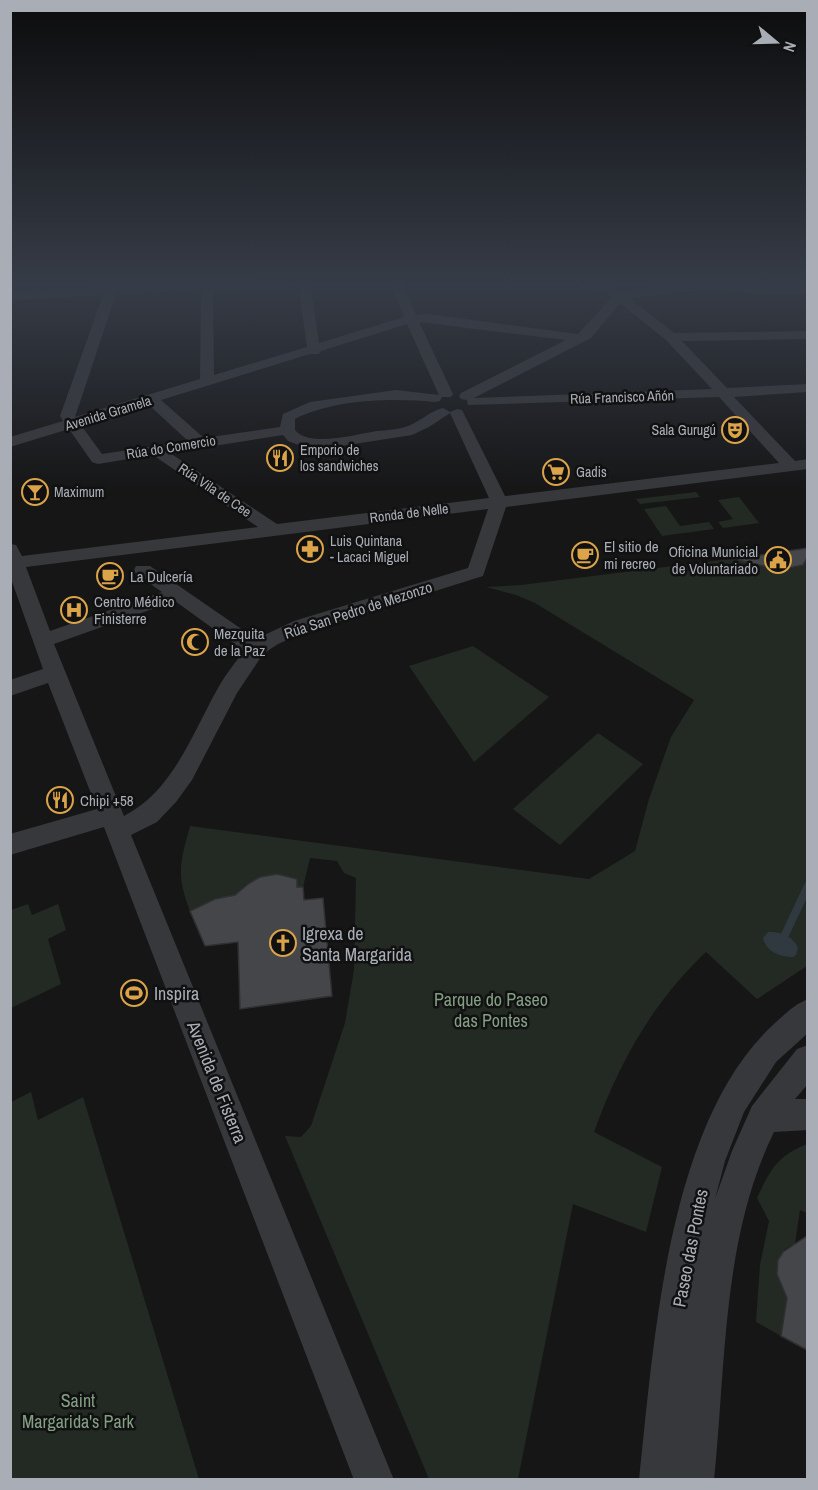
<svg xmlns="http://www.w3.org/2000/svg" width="818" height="1490" font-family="'Archivo Narrow',sans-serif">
	<rect width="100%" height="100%" fill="#161617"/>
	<!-- green -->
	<g fill="#222a23">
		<polygon points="696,492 700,497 640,504 636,499"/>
		<polygon points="739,497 759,523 723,528 718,522 733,519 718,500"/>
		<polygon points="666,506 680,526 709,522 714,529 662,536 644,509"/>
		<path d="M 807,556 L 807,966 L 757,999 L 706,952 C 652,1003 619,1063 594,1132 L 662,1167 L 646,1232 L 573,1204 L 518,1479 L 429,1479 L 285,1136 L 301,1137 L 311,1126 L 345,1023 L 354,970 L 356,878 L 344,873 L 337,861 L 310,858 L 303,887 L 297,887 L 297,880 C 279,872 261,874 245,886 L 243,894 L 215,899 L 190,911 C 176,875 180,863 190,826 L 589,879 L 635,851 L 649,799 L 671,737 L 694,700 L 535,603 L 516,595 L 486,587 L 521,585 L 745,557 C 762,569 783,573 803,565 Z"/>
		<polygon points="473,646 549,697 474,762 409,666"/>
		<polygon points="598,733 643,764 560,845 513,809"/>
		<polygon points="28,904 32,915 58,904 66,930 48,939 61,984 11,1008 11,910"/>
		<polygon points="31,1092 38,1120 83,1097 199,1479 11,1479 11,1102"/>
		<path d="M 807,1144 L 807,1213 L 800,1210 L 795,1244 L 785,1249 L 778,1263 L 778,1276 L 787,1298 L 781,1336 L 756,1322 L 760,1265 L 769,1221 L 757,1198 C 770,1170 777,1156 807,1144 Z"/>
	</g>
	<!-- water -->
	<path fill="#30393f" d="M 768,932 C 781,931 793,936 798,948 L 796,955 L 793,957 C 781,957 766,952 763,938 Z"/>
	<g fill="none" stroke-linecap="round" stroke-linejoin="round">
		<!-- stream -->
		<polyline stroke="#30393f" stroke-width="8" points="782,941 808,886"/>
	</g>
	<!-- building -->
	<g fill="#45464a" stroke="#303033" stroke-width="1.5">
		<polygon points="807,548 807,558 803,565 785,569 775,569 734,559"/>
		<polygon points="277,874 297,879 297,887 303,887 304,900 323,898 332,996 240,1009 238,942 205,946 190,911 215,899 235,895 248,884 260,877"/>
		<polygon points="807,1236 807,1350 781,1336 787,1298 777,1274 778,1260 783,1252"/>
	</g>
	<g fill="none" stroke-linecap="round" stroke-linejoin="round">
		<!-- minor -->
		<g fill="#37383c" fill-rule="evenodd">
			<path d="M 201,282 L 310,282 L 319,343 L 404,317 L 390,282 L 402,282 L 416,315 L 428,314 L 578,334 L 612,297 L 608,293 L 570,285 L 568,282 L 608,282 L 621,292 L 688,283 L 808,287 L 808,295 L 688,291 L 629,298 L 674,333 L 808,331 L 808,339 L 682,341 L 727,388 L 808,384 L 808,392 L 734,397 L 795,461 L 808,459 L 808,469 L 506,507 L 483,576 L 308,631 L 278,644 L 263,654 L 237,693 L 192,780 L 176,802 L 157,822 L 131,835 L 394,1480 L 354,1480 L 104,827 L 10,855 L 10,834 L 97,809 L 48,683 L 10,696 L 10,680 L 43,669 L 10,576 L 10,544 L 16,545 L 22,556 L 258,527 L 153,455 L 98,464 L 92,462 L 69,429 L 10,447 L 10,437 L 63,421 L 60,416 L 103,295 L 10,300 L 10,292 ZM 298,283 L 307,347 L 214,375 L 213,290 L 293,286 ZM 201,290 L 200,379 L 75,417 L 116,294 ZM 620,303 L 666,340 L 712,389 L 474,398 L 591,338 ZM 419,322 L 566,340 L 461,393 L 459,396 L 461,399 L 467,400 L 468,405 L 719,397 L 779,463 L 505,496 L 462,410 L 457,409 L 450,412 L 443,408 C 429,411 419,423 405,427 C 396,430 386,430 377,431 C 357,434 309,448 295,430 L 295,419 C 335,399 391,398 435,402 L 440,401 L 442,397 L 451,397 L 453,394 ZM 407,324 L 439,395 L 396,390 L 310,402 L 283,414 L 280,427 L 204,438 L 161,400 L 310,354 L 319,354 L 321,351 ZM 148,404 L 188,441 L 102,454 L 81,425 ZM 450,413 L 489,498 L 277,524 L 170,453 L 283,435 L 288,441 L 304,447 L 335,447 L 412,435 L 429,427 ZM 488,509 L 468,568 L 294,621 L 256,639 L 150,566 L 136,566 L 134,570 L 136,574 L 162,592 L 50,631 L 26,567 ZM 175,601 L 244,651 C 235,663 225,675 218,688 C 192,734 173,791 124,816 L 54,644 Z"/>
			<path d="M 808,999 L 808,1033 L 776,1062 L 744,1112 L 725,1161 L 715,1199 L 732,1151 L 752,1106 L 797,1049 L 808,1045 L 808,1084 L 795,1099 L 808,1099 L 808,1130 L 774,1132 C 722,1238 726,1364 714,1480 L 639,1480 C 654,1343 667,1120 775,1023 C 785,1014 795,1004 808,999 Z"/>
		</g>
	</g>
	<!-- sky -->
	<linearGradient id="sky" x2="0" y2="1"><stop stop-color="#0c0c0d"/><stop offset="0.58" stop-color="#363c47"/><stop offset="1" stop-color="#363c47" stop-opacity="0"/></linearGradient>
	<rect width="818" height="490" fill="url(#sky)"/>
	<!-- icons -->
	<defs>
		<symbol id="theatre-ring" viewBox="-11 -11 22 22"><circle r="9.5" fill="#111112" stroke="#dca449" stroke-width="1.5"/><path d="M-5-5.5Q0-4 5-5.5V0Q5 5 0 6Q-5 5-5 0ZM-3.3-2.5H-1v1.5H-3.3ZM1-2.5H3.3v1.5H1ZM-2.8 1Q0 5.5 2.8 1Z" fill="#dca449"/></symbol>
		<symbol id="restaurant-ring" viewBox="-11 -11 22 22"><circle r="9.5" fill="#111112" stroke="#dca449" stroke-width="1.5"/><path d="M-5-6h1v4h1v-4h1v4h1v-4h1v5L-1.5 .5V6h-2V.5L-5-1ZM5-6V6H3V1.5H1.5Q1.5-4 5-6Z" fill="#dca449"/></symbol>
		<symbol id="supermarket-ring" viewBox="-11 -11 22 22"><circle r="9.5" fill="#111112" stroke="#dca449" stroke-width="1.5"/><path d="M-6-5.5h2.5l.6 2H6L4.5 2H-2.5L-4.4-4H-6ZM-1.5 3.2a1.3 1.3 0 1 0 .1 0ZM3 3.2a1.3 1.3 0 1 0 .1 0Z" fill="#dca449"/></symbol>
		<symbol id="bar-ring" viewBox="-11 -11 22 22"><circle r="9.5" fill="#111112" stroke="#dca449" stroke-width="1.5"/><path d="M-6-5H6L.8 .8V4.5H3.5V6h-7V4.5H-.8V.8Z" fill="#dca449"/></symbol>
		<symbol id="pharmacy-ring" viewBox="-11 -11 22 22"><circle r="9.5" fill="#111112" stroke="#dca449" stroke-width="1.5"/><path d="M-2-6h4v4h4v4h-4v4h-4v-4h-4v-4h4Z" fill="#dca449"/></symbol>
		<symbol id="cafe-ring" viewBox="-11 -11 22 22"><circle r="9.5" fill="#111112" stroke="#dca449" stroke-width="1.5"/><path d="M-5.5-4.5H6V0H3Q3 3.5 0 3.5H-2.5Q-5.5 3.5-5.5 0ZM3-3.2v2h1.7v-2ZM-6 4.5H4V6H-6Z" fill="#dca449"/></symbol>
		<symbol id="civic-ring" viewBox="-11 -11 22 22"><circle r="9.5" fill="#111112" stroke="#dca449" stroke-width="1.5"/><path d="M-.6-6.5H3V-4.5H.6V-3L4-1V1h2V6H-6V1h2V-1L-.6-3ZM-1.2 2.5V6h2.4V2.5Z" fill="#dca449"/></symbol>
		<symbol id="hospital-ring" viewBox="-11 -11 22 22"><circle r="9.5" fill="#111112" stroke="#dca449" stroke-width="1.5"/><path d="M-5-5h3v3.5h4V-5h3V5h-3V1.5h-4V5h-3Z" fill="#dca449"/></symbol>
		<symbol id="mosque-ring" viewBox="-11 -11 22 22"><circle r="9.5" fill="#111112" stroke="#dca449" stroke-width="1.5"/><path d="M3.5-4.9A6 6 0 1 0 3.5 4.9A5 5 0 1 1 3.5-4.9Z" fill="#dca449"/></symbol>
		<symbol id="church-ring" viewBox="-11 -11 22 22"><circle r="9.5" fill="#111112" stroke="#dca449" stroke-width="1.5"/><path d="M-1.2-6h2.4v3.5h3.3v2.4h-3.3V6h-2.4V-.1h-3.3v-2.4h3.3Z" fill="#dca449"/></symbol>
		<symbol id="stadium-ring" viewBox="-11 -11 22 22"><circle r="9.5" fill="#111112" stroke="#dca449" stroke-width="1.5"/><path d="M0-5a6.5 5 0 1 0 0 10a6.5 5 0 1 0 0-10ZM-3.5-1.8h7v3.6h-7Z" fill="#dca449"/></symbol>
	</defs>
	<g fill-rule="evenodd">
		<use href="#theatre-ring" x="720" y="415" width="30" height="30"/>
		<use href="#restaurant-ring" x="265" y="443" width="30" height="30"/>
		<use href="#supermarket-ring" x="541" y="457" width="30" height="30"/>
		<use href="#bar-ring" x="20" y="477" width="30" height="30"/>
		<use href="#pharmacy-ring" x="295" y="534" width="30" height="30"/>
		<use href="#cafe-ring" x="570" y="540" width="30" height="30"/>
		<use href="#civic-ring" x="763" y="545" width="30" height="30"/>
		<use href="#cafe-ring" x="95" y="561" width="30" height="30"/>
		<use href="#hospital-ring" x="59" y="595" width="30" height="30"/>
		<use href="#mosque-ring" x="180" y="627" width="30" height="30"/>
		<use href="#restaurant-ring" x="45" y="785" width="30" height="30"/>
		<use href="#church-ring" x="268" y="928" width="30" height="30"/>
		<use href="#stadium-ring" x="119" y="978" width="30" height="30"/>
	</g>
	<g text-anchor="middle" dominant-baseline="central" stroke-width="5" stroke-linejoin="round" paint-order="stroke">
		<!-- far-street labels -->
		<g font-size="14" fill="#a9aeb6" stroke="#111112">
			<text transform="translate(622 397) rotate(-2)">Rúa Francisco Añón</text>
			<text transform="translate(108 413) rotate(-17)">Avenida Gramela</text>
			<text transform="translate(171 447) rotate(-9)">Rúa do Comercio</text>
			<text transform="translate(215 490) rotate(34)">Rúa Vila de Cee</text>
			<text transform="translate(409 513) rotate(-7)">Ronda de Nelle</text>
		</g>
		<!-- far-poi labels -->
		<g font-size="14" fill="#a9aeb6" stroke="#111112" text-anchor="start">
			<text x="716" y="430" text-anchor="end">Sala Gurugú</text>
			<text x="300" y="450">Emporio de<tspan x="300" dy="16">los sandwiches</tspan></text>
			<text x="576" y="472">Gadis</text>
			<text x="54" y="492">Maximum</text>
			<text x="330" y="541">Luis Quintana<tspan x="330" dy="16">- Lacaci Miguel</tspan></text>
		</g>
		<!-- poi labels -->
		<g font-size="15" fill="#a9aeb6" stroke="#111112" text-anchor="start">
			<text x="604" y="546">El sitio de<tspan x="604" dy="17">mi recreo</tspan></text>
			<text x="758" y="551" text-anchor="end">Oficina Municial<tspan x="758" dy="17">de Voluntariado</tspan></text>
			<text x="130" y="576">La Dulcería</text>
			<text x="94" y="601">Centro Médico<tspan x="94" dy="17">Finisterre</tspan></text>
			<text x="214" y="633">Mezquita<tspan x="214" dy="17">de la Paz</tspan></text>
			<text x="80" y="800">Chipi +58</text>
		</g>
		<!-- street labels -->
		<g font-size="15" fill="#a9aeb6" stroke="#111112">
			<text transform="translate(358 610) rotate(-18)">Rúa San Pedro de Mezonzo</text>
		</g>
		<!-- near-poi labels -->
		<g font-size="18" fill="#a9aeb6" stroke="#111112" text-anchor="start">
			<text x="302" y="933">Igrexa de<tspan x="302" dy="21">Santa Margarida</tspan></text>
			<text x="154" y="993">Inspira</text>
		</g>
		<!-- near-park labels -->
		<g font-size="18" fill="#839f83" stroke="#111112">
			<text x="491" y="999">Parque do Paseo<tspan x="491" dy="21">das Pontes</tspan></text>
			<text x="78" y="1400">Saint<tspan x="78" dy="21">Margarida's Park</tspan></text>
		</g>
		<!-- near-street labels -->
		<g font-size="18" fill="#a9aeb6" stroke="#111112">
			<text transform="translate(217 1082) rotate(68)">Avenida de Fisterra</text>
			<text transform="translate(690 1248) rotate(-79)">Paseo das Pontes</text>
		</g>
	</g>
	<!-- border -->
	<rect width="818" height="1490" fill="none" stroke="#a9aeb6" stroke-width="24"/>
	<!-- north arrow -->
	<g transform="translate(776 42) rotate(109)" stroke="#111112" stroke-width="4.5" paint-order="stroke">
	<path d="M0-4.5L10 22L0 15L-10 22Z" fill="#a9aeb6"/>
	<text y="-9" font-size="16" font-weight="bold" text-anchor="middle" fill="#a9aeb6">N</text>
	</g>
</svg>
